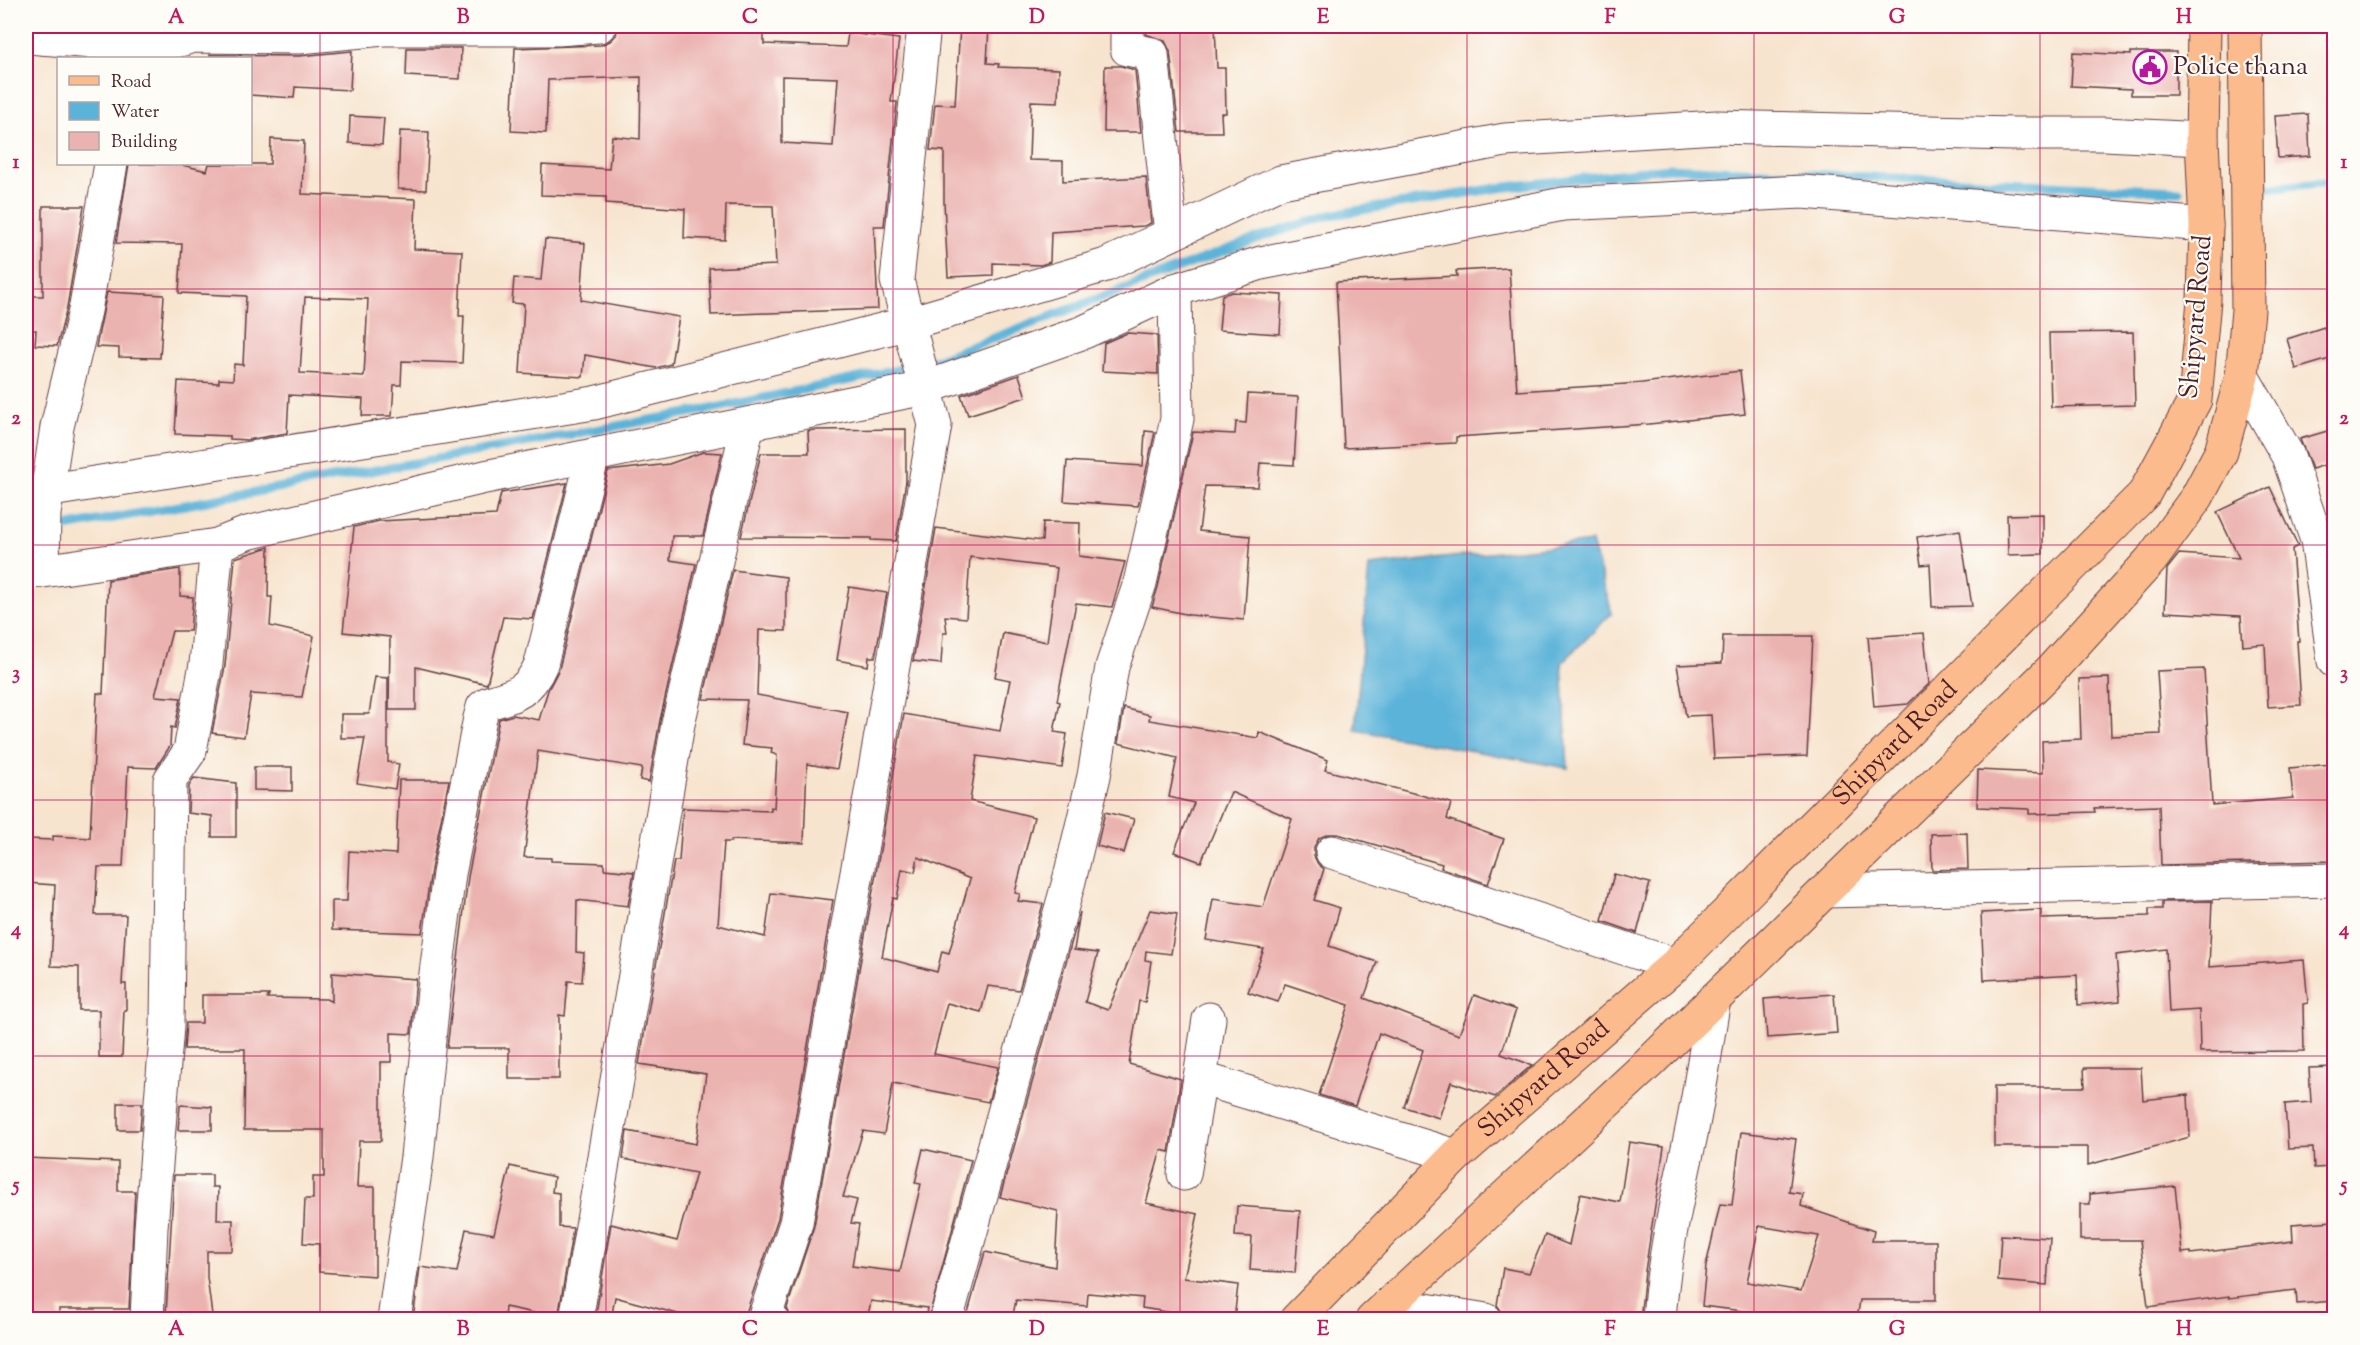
<svg xmlns="http://www.w3.org/2000/svg" width="2360" height="1345" font-family="'Sorts Mill Goudy',serif">
	<rect width="100%" height="100%" fill="#fdfcf7"/>
	<filter id="ink" filterUnits="userSpaceOnUse"><feTurbulence type="fractalNoise" baseFrequency=".0167" numOctaves="2"/><feDisplacementMap in="SourceGraphic" scale="12" xChannelSelector="R" yChannelSelector="G"/><feConvolveMatrix kernelMatrix="1 2 1 2 8 2 1 2 1" color-interpolation-filters="sRGB"/></filter>
	<filter id="wash" filterUnits="userSpaceOnUse"><feTurbulence type="fractalNoise" baseFrequency=".008" numOctaves="4" result="noise"/><feDisplacementMap in="SourceGraphic" scale="24" xChannelSelector="R" yChannelSelector="G"/><feGaussianBlur stdDeviation="1.35" result="paint"/><feColorMatrix in="noise" values="0 0 0 0 0 0 0 0 0 0 0 0 0 0 0 0 0 1.4 0 .05"/><feComposite in="paint" operator="in"/></filter>
	<g filter="url(#wash)">
		<rect width="100%" height="100%" fill="#f7e4ce"/>
		<!-- water -->
		<polygon fill="#5cb3d9" stroke="#536982" stroke-width="1.5" points="1592,542 1612,613 1562,663 1568,768 1355,730 1369,566"/>
		<g fill="none" stroke-linecap="round" stroke-linejoin="round">
			<!-- stream -->
			<g stroke="#5cb3d9" stroke-width="9">
				<polyline points="2252,189 2334,182"/>
				<polyline points="933,361 1261,237 1330,215 1498,188 1670,168 2179,191"/>
				<polyline points="26,534 715,408 902,369"/>
			</g>
		</g>
		<g id="blocks">
			<!-- building -->
			<g fill="#ebb3b0" fill-rule="evenodd">
				<path d="M 618,26 L 675,26 L 710,29 L 764,29 L 764,44 L 846,47 L 848,33 L 899,39 L 891,102 L 897,102 L 884,226 L 874,226 L 878,309 L 711,315 L 709,268 L 776,265 L 773,206 L 726,205 L 725,240 L 684,238 L 685,209 L 606,203 L 606,197 L 541,195 L 542,165 L 609,169 L 612,136 L 640,139 L 641,77 L 548,80 L 546,133 L 511,131 L 515,48 L 601,45 L 610,41 L 616,35 ZM 782,76 L 838,78 L 833,146 L 782,143 Z"/>
				<polygon points="960,26 989,26 987,63 999,64 998,67 1059,69 1058,102 1031,101 1029,160 1063,161 1063,181 1146,177 1151,223 1144,226 1051,232 1050,262 1041,265 993,263 993,275 948,277 944,202 944,151 930,150 935,104 955,105"/>
				<polygon points="1146,26 1215,26 1217,68 1225,68 1226,113 1221,113 1222,132 1179,132 1170,51 1165,41 1146,34"/>
				<polygon points="407,48 461,48 460,79 406,76"/>
				<polygon points="352,51 350,90 295,87 294,98 250,95 250,58 210,58 210,55 299,56"/>
				<polygon points="2073,52 2131,55 2131,52 2176,52 2176,95 2131,95 2131,89 2071,86"/>
				<polygon points="1105,66 1121,66 1135,70 1141,132 1104,132"/>
				<polygon points="2308,114 2310,156 2278,158 2275,116"/>
				<polygon points="350,116 384,118 382,145 349,143"/>
				<polygon points="400,131 429,132 426,190 398,189"/>
				<path d="M 271,139 L 304,141 L 302,194 L 416,199 L 414,249 L 462,251 L 459,316 L 464,316 L 462,363 L 402,361 L 401,385 L 394,385 L 392,416 L 362,416 L 363,399 L 289,395 L 287,433 L 247,440 L 230,439 L 230,436 L 175,434 L 178,381 L 219,383 L 219,379 L 233,380 L 234,364 L 243,365 L 246,296 L 179,293 L 182,244 L 116,243 L 129,164 L 178,164 L 207,171 L 209,164 L 270,164 ZM 305,297 L 368,299 L 364,376 L 300,373 Z"/>
				<polygon points="43,206 84,206 67,307 57,346 35,345 36,330 31,330 31,296 43,296"/>
				<polygon points="545,239 585,243 581,300 679,317 671,364 656,368 585,355 583,377 520,373 524,304 512,303 514,278 541,280"/>
				<polygon points="1509,268 1517,391 1642,383 1740,371 1745,414 1649,424 1456,437 1456,443 1344,448 1336,282 1457,276 1456,271"/>
				<polygon points="107,292 164,295 160,358 119,357 119,348 96,347"/>
				<polygon points="1232,292 1282,295 1280,334 1219,330 1222,295"/>
				<polygon points="2324,327 2333,358 2296,369 2287,339"/>
				<polygon points="2133,332 2135,405 2051,407 2049,333"/>
				<polygon points="1127,333 1157,335 1158,374 1102,371 1104,343"/>
				<polygon points="1019,375 1026,397 968,415 961,395"/>
				<polygon points="1248,394 1298,397 1294,465 1260,463 1258,487 1205,486 1199,531 1250,536 1244,620 1190,615 1152,607 1158,587 1193,432 1235,434 1236,422 1246,423"/>
				<polygon points="906,429 906,481 896,541 871,540 871,538 741,537 761,453 809,453 808,431 814,430"/>
				<polygon points="2334,429 2334,462 2312,469 2300,439"/>
				<polygon points="1145,431 1155,432 1138,506 1064,501 1067,461 1143,466"/>
				<polygon points="703,452 722,453 703,536 672,536 670,560 696,564 660,720 649,782 640,780 642,768 538,751 524,857 551,858 551,861 604,863 604,869 634,872 628,906 577,900 576,952 584,953 582,982 568,981 565,1016 559,1015 559,1079 509,1079 509,1048 447,1048 468,877 499,719 513,715 539,720 548,690 559,669 608,471 669,464"/>
				<polygon points="567,483 533,619 503,617 487,684 416,667 416,710 389,710 390,637 343,632 354,527 379,521 496,515 501,493"/>
				<polygon points="2270,487 2298,546 2292,549 2299,641 2297,641 2301,705 2268,707 2265,644 2243,646 2241,616 2165,612 2167,569 2179,554 2239,558 2217,512"/>
				<polygon points="2043,514 2043,554 2008,555 2007,515"/>
				<path d="M 1043,522 L 1080,523 L 1079,556 L 1125,562 L 1112,607 L 1076,603 L 1057,701 L 1060,702 L 1054,732 L 1067,734 L 1062,768 L 977,756 L 970,801 L 1034,817 L 1015,893 L 1020,894 L 1018,901 L 1043,904 L 1019,990 L 988,986 L 981,1012 L 947,1003 L 934,1054 L 998,1067 L 988,1102 L 893,1083 L 884,1134 L 863,1131 L 843,1197 L 857,1200 L 851,1223 L 859,1224 L 852,1266 L 900,1272 L 921,1184 L 915,1183 L 923,1149 L 971,1160 L 928,1320 L 925,1320 L 927,1308 L 871,1301 L 867,1320 L 792,1320 L 787,1308 L 814,1226 L 904,714 L 1000,731 L 1010,680 L 995,677 L 1003,633 L 1047,642 L 1057,568 L 970,557 L 966,618 L 945,616 L 947,633 L 943,633 L 941,664 L 913,661 L 936,528 L 1042,541 ZM 918,857 L 970,879 L 949,953 L 942,951 L 937,972 L 882,957 L 893,898 L 897,899 L 902,869 L 915,872 Z"/>
				<polygon points="1960,530 1972,606 1932,607 1930,564 1921,565 1917,537"/>
				<polygon points="269,547 268,597 272,597 270,626 314,636 302,697 251,694 244,737 212,733 225,666 235,558"/>
				<polygon points="180,569 180,596 193,597 190,631 172,631 155,696 181,698 175,728 171,727 170,746 156,768 128,767 123,867 98,867 95,915 126,915 122,984 126,984 126,1010 124,1010 122,1057 99,1057 99,1010 79,1010 79,967 51,966 55,885 26,883 28,839 53,840 53,836 90,838 97,693 103,694 108,580"/>
				<polygon points="733,570 786,577 786,631 759,630 757,695 848,712 837,769 807,764 804,843 731,840 731,842 724,842 718,925 765,937 771,893 833,900 778,1218 747,1310 747,1320 700,1320 615,1297 611,1320 595,1320 611,1224 677,1241 696,1173 623,1159 627,1131 696,1144 706,1074 639,1064 674,861 679,861 683,808 771,811 771,807 774,808 777,755 771,753 772,748 742,745 747,700 703,699"/>
				<polygon points="849,587 887,593 875,657 869,657 868,666 837,660"/>
				<polygon points="1924,633 1929,684 1908,704 1874,707 1868,637"/>
				<polygon points="1723,636 1813,636 1807,756 1714,759 1711,715 1686,716 1677,665 1722,663"/>
				<polygon points="2204,669 2212,805 2293,798 2290,768 2331,764 2334,796 2334,861 2161,865 2159,806 2094,808 2095,812 2029,814 2029,809 1977,807 1978,770 2043,773 2042,741 2081,739 2079,679 2109,678 2111,736 2161,734 2157,671"/>
				<polygon points="375,677 388,678 388,762 399,764 395,789 357,783 365,738 341,738 341,714 369,714"/>
				<polygon points="1124,708 1150,715 1149,720 1258,738 1259,732 1328,760 1325,770 1451,803 1447,819 1504,839 1488,884 1441,868 1442,864 1338,834 1328,834 1319,838 1314,847 1314,856 1318,864 1324,869 1314,900 1340,908 1329,946 1377,962 1364,998 1459,1035 1474,995 1516,1010 1501,1054 1532,1065 1495,1097 1451,1082 1439,1118 1404,1107 1423,1050 1379,1033 1355,1106 1319,1095 1349,1005 1285,984 1278,1002 1248,992 1264,949 1206,940 1213,899 1263,907 1292,819 1231,792 1201,862 1174,852 1194,803 1169,797 1177,758 1118,743"/>
				<polygon points="254,767 292,767 292,791 254,790"/>
				<polygon points="194,778 236,783 236,837 212,837 212,816 188,813 189,786"/>
				<polygon points="399,780 449,780 431,870 422,933 332,930 332,901 347,901 349,851 396,854"/>
				<polygon points="1105,812 1134,819 1124,853 1097,846"/>
				<polygon points="1967,833 1968,869 1932,870 1931,834"/>
				<polygon points="1614,874 1650,883 1637,933 1602,921"/>
				<polygon points="2212,901 2209,967 2304,960 2308,1003 2303,1004 2304,1051 2200,1052 2199,1010 2169,1012 2166,949 2116,955 2120,1001 2078,1005 2077,975 1984,980 1981,913 2041,910 2041,919 2149,916 2149,909 2162,909 2162,902"/>
				<polygon points="1150,910 1177,914 1171,954 1146,951 1145,960 1151,961 1145,1002 1139,1001 1129,1064 1181,1079 1169,1152 1161,1150 1146,1203 1198,1214 1184,1278 1238,1285 1234,1320 1186,1320 1186,1315 1142,1308 1143,1298 1088,1293 1087,1306 1016,1300 1012,1320 966,1320 985,1252 1055,1267 1058,1211 1000,1197 1080,912 1074,950 1098,953 1085,1002 1108,1010"/>
				<polygon points="332,973 416,979 411,1034 391,1033 391,1062 381,1062 381,1141 359,1141 357,1187 375,1187 375,1276 319,1272 319,1244 303,1243 305,1199 313,1199 313,1177 324,1177 324,1130 244,1130 245,1049 184,1049 186,1023 202,1023 202,995 269,995 267,998 326,999 332,1002"/>
				<polygon points="1834,994 1837,1033 1767,1038 1764,999"/>
				<polygon points="2334,1067 2334,1167 2314,1168 2313,1148 2288,1149 2285,1104 2311,1102 2309,1068"/>
				<polygon points="2084,1068 2141,1068 2143,1100 2188,1095 2190,1137 2088,1165 2088,1147 1994,1147 1994,1087 2085,1087"/>
				<polygon points="118,1103 142,1103 140,1130 118,1130"/>
				<polygon points="180,1105 212,1107 212,1130 178,1130"/>
				<path d="M 1741,1132 L 1796,1139 L 1789,1192 L 1803,1194 L 1801,1206 L 1874,1231 L 1872,1241 L 1936,1241 L 1936,1300 L 1860,1300 L 1857,1320 L 1758,1320 L 1759,1313 L 1702,1306 L 1706,1266 L 1720,1204 L 1732,1205 ZM 1759,1226 L 1819,1236 L 1801,1291 L 1747,1282 Z"/>
				<polygon points="1629,1142 1664,1147 1645,1271 1640,1320 1531,1320 1504,1315 1497,1305 1503,1268 1529,1273 1545,1235 1569,1245 1580,1194 1620,1202"/>
				<polygon points="26,1158 118,1162 118,1191 135,1191 129,1309 59,1309 59,1320 26,1320"/>
				<polygon points="510,1166 554,1177 552,1192 559,1193 559,1227 573,1228 558,1318 505,1307 504,1320 413,1320 420,1267 457,1272 466,1229 494,1234"/>
				<polygon points="174,1175 212,1175 212,1187 218,1187 217,1220 233,1220 232,1251 207,1251 207,1277 212,1315 166,1315"/>
				<polygon points="2175,1186 2182,1253 2191,1252 2191,1254 2293,1241 2292,1224 2334,1221 2334,1301 2297,1304 2296,1290 2229,1298 2229,1296 2148,1307 2140,1240 2080,1240 2080,1204 2090,1204 2090,1194"/>
				<polygon points="1237,1206 1300,1211 1295,1273 1250,1270 1252,1237 1235,1236"/>
				<polygon points="2001,1235 2050,1238 2047,1285 1998,1281"/>
			</g>
		</g>
	</g>
	<g filter="url(#ink)">
		<use href="#blocks" fill-opacity="0" stroke="#643d43" stroke-width="1.5"/>
		<g fill="none" stroke-linecap="round" stroke-linejoin="round">
			<defs>
				<g id="minor">
					<polyline points="1127,26 1127,49 1152,54 1171,234"/>
					<path d="M 26,37 C 61,39 164,51 191,36 L 299,37 L 384,29 L 558,29 L 599,26"/>
					<polyline points="2242,376 2288,456 2317,540 2334,661"/>
					<polyline points="26,494 594,403 909,323 1106,265 1281,182 1505,140 1717,127 2013,134 2105,134 2202,139"/>
					<polyline points="43,571 44,514 57,427 85,311 111,164"/>
					<polyline points="26,572 43,571 217,545 247,533 485,477 925,388 1084,332 1175,290 1261,263 1563,204 1803,192 2206,225"/>
					<polyline points="1332,852 1675,965"/>
					<polyline points="1825,891 2334,880"/>
					<polyline points="1209,1019 1200,1078 1456,1156"/>
					<polyline points="1184,1174 1200,1078"/>
					<polyline points="1389,1304 1486,1320"/>
					<polyline points="147,1320 151,1228 167,1026 170,780 190,751 206,664 217,545"/>
					<path d="M 394,1320 L 417,1157 L 435,981 L 449,874 L 480,718 L 483,707 L 488,703 C 516,695 529,692 541,664 L 593,455"/>
					<polyline points="576,1320 678,724 748,424"/>
					<polyline points="773,1320 765,1316 796,1223 935,425 897,280 924,26"/>
					<polyline points="946,1320 1069,881 1094,776 1112,667 1140,583 1177,419 1175,290"/>
					<path d="M 1659,1320 C 1663,1258 1677,1199 1690,1139 C 1700,1093 1706,1046 1714,999"/>
				</g>
				<g id="primary">
					<path id="s1" d="M 1296,1320 L 1456,1156 L 1675,965 L 2144,494 L 2195,400 L 2204,300 L 2206,225 L 2202,139 L 2204,26"/>
					<polyline points="1372,1320 1649,1063 2050,671 2151,560 2197,497 2221,452 2242,376 2248,310 2245,26"/>
				</g>
			</defs>
			<!-- minor casing -->
			<use href="#minor" stroke="#643d43" stroke-width="35"/>
			<!-- primary casing -->
			<use href="#primary" stroke="#643d43" stroke-width="35"/>
			<!-- minor -->
			<use href="#minor" stroke="#fff" stroke-width="33"/>
			<!-- primary -->
			<use href="#primary" stroke="#fbbb8c" stroke-width="33"/>
		</g>
	</g>
	<!-- grid -->
	<path fill="none" stroke="#c2185b" stroke-width="1.5" stroke-opacity="0.55" d="M 320,26 L 320,1320M 606,26 L 606,1320M 893,26 L 893,1320M 1180,26 L 1180,1320M 1467,26 L 1467,1320M 1754,26 L 1754,1320M 2040,26 L 2040,1320M 26,289 L 2334,289M 26,545 L 2334,545M 26,800 L 2334,800M 26,1056 L 2334,1056"/>
	<!-- icons -->
	<defs>
		<symbol id="civic-ring" viewBox="-11 -11 22 22"><circle r="9.5" fill="#fdfcf7" stroke="#b5179e" stroke-width="1.5"/><path d="M-.6-6.5H3V-4.5H.6V-3L4-1V1h2V6H-6V1h2V-1L-.6-3ZM-1.2 2.5V6h2.4V2.5Z" fill="#b5179e"/></symbol>
	</defs>
	<g fill-rule="evenodd">
		<use href="#civic-ring" x="2131" y="48" width="38" height="38"/>
	</g>
	<g text-anchor="middle" dominant-baseline="central" stroke-width="4.5" stroke-linejoin="round" paint-order="stroke">
		<!-- poi labels -->
		<g font-size="26" fill="#4a1f2b" stroke="#fdfcf7" text-anchor="start">
			<text x="2173" y="67">Police thana</text>
		</g>
		<!-- street labels -->
		<g font-size="26" fill="#4a1f2b" stroke="#fdfcf7">
			<text transform="translate(2197 317) rotate(-85)">Shipyard Road</text>
			<text stroke="none"><textPath href="#s1" startOffset="832">Shipyard Road</textPath></text>
			<text stroke="none"><textPath href="#s1" startOffset="346">Shipyard Road</textPath></text>
		</g>
	</g>
	<!-- margin -->
	<rect width="2360" height="1345" fill="none" stroke="#fdfcf7" stroke-width="66"/>
	<!-- legend -->
	<rect x="57" y="57" width="195" height="108" fill="#fdfcf7" stroke="#b5a4a5" stroke-width="1.5"/>
	<rect x="69" y="76" width="30" height="9" fill="#fbbb8c" stroke="#b5a4a5" stroke-width="1.5"/>
	<text x="111" y="87" font-size="18" fill="#4a1f2b">Road</text>
	<rect x="69" y="102" width="30" height="18" fill="#5cb3d9" stroke="#b5a4a5" stroke-width="1.5"/>
	<text x="111" y="117" font-size="18" fill="#4a1f2b">Water</text>
	<rect x="69" y="132" width="30" height="18" fill="#ebb3b0" stroke="#b5a4a5" stroke-width="1.5"/>
	<text x="111" y="147" font-size="18" fill="#4a1f2b">Building</text>
	<rect x="33" y="33" width="2294" height="1279" fill="none" stroke="#c2185b" stroke-width="2"/>
	<g font-size="20" text-anchor="middle" font-weight="bold" fill="#c2185b">
		<text x="176" y="23">A</text>
		<text x="463" y="23">B</text>
		<text x="750" y="23">C</text>
		<text x="1037" y="23">D</text>
		<text x="1323" y="23">E</text>
		<text x="1610" y="23">F</text>
		<text x="1897" y="23">G</text>
		<text x="2184" y="23">H</text>
		<text x="16" y="168">1</text>
		<text x="2344" y="168">1</text>
		<text x="16" y="424">2</text>
		<text x="2344" y="424">2</text>
		<text x="16" y="679">3</text>
		<text x="2344" y="679">3</text>
		<text x="16" y="935">4</text>
		<text x="2344" y="935">4</text>
		<text x="16" y="1191">5</text>
		<text x="2344" y="1191">5</text>
		<text x="176" y="1335">A</text>
		<text x="463" y="1335">B</text>
		<text x="750" y="1335">C</text>
		<text x="1037" y="1335">D</text>
		<text x="1323" y="1335">E</text>
		<text x="1610" y="1335">F</text>
		<text x="1897" y="1335">G</text>
		<text x="2184" y="1335">H</text>
	</g>
</svg>
